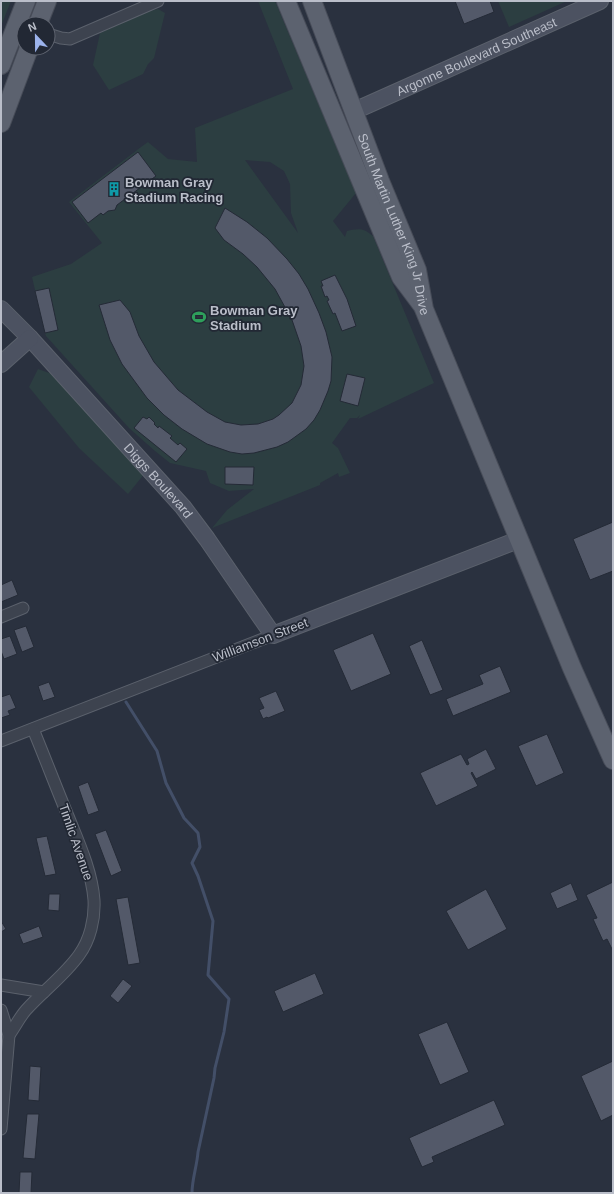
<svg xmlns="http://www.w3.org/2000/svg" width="614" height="1194" font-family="Helvetica,sans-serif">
	<rect width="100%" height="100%" fill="#2a313f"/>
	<!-- green -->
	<g fill="#2c3e41" fill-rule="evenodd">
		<polygon points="1,1 11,1 1,26"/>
		<path d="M 258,1 L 275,1 L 356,193 L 333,221 L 345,237 L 347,231 C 358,228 364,228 373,236 L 434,383 L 358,419 L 360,415 L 357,418 L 350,418 L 332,443 L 338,448 L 350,473 L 339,477 L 338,473 L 320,483 L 320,485 L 212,528 L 227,510 L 254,489 L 229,491 L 210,483 L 206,471 L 170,463 L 155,451 L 129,428 L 46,336 L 45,333 L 32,277 L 71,264 L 102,243 L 69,202 L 141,147 L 148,142 L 168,159 L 197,162 L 195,128 L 293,89 ZM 245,160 L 270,162 L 284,171 L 290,184 L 291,213 L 298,233 Z"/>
		<polygon points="498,1 567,1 509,27"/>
		<polygon points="158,9 165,13 154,58 148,64 143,74 109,90 93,65 100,33 150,11"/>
		<polygon points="38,369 52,374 145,473 128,494 79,448 29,387"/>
	</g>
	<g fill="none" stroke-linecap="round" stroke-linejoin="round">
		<!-- stream -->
		<path stroke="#434f68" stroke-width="3" d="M 126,702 L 157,751 L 166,783 L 184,818 L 198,833 L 200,847 L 192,863 L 198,876 L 213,921 L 208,975 L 229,999 L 224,1032 L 215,1068 L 214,1078 L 198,1152 C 197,1166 192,1179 192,1193"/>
	</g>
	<!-- building -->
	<g fill="#535969" stroke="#242a36">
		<polygon points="455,1 490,1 494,12 464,24"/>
		<polygon points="138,152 156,176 117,205 115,210 108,211 103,215 101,213 88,223 72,202"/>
		<polygon points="225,208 247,222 267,238 287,259 299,274 308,289 319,313 326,332 332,357 331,381 328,391 320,410 314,420 306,429 288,442 277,447 254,453 242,454 230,452 207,444 182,429 164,415 147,398 122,364 110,340 99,305 120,300 130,312 139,336 154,362 178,390 207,412 225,422 241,425 258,424 273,419 279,415 292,403 301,385 304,366 301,346 292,320 275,289 257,267 243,254 224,240 215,228"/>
		<polygon points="335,275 347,299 356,326 342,331 335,313 333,314 327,301 329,300 327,296 325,297 321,286 323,286 321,281"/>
		<polygon points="49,288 58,330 45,333 35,291"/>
		<polygon points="347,374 365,378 358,406 340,401"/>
		<polygon points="143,417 147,419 149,417 155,423 154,424 158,428 159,426 172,436 170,438 178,445 180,443 187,449 176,462 134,428"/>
		<polygon points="225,467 254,467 253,485 225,484"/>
		<polygon points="613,522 613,571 590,580 573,539"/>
		<polygon points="12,580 18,595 1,602 1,585"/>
		<polygon points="26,626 34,647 22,652 14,630"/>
		<polygon points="373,633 391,674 351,691 333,650"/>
		<polygon points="10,636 17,654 4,659 1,651 1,639"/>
		<polygon points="422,640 443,690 430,695 409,646"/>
		<polygon points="500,666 511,692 453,716 446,699 483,684 479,675"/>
		<polygon points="49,682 55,697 43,701 38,686"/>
		<polygon points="276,691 285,711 268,718 267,717 263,719 259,710 264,708 259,698"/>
		<polygon points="10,694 16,708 8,711 10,715 1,718 1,697"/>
		<polygon points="547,734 564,773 536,786 518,746"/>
		<polygon points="486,749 496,769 476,779 472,772 471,773 478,786 436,806 420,773 461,754 467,765 469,764 467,759"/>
		<polygon points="88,782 99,811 88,815 78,786"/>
		<polygon points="106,830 122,871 111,876 95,834"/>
		<polygon points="47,836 56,874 45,876 36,838"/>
		<polygon points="613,882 613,951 607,939 603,941 593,919 597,918 586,895"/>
		<polygon points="571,883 578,900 557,909 550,893"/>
		<polygon points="486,889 507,929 468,950 446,911"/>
		<polygon points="49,894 60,894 59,911 48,910"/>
		<polygon points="128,897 140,963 128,965 116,899"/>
		<polygon points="1,921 6,929 1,932"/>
		<polygon points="39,926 43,937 23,944 19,934"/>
		<polygon points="315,973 324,994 283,1012 274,991"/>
		<polygon points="123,979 132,986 118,1003 110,996"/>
		<polygon points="447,1022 469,1072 440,1085 418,1034"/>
		<polygon points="613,1061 613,1115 601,1121 581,1076"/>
		<polygon points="30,1066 41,1067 39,1101 28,1100"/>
		<polygon points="494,1100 505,1125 432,1157 434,1162 422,1167 409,1138"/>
		<polygon points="27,1114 39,1114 35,1159 23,1158"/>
		<polygon points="20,1172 32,1172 31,1193 19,1193"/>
	</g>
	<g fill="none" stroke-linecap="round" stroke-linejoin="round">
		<defs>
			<g id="street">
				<polyline points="48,34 61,38 70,39 158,1"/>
				<polyline points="1,617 23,608"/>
				<polyline points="1,741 273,635"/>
				<polyline points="1,985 44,992"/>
				<polyline points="1,1010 9,1035 1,1129"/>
				<path d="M 9,1035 C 15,1027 19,1018 26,1010 C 43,991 64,976 79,955 C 90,940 95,919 94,900 C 92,872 79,843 68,816 C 56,787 45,758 33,729"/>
			</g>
			<g id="secondary">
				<path id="s1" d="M 354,111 L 600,1"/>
				<path id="s2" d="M 1,309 L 30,338 L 183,507 L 207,539 L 273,635 L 518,540"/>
				<polyline points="1,364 30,338"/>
			</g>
			<g id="primary">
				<polyline points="286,1 401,277 422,305"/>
				<path id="s3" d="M 312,1 L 380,181 L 417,270 L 424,309 L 572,668 L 613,760"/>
				<polyline points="38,24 47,1"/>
				<polyline points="1,65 26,1"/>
				<polyline points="1,123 29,48"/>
			</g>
		</defs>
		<!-- street casing -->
		<use href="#street" stroke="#5b616c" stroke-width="13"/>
		<!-- secondary casing -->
		<use href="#secondary" stroke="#5b616c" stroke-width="18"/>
		<!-- primary casing -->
		<use href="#primary" stroke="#474c58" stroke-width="20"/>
		<!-- street -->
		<use href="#street" stroke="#3d434f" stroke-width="11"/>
		<!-- secondary -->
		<use href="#secondary" stroke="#4c5261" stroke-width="16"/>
		<!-- primary -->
		<use href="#primary" stroke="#5c626f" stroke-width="18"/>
	</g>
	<!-- icons -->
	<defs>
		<symbol id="building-bare" viewBox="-9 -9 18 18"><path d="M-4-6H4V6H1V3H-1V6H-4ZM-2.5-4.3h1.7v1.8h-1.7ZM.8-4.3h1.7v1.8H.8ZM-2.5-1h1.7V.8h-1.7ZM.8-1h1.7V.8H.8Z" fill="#0f9aa8" stroke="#222834" stroke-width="2.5" paint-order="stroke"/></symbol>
		<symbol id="stadium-bare" viewBox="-9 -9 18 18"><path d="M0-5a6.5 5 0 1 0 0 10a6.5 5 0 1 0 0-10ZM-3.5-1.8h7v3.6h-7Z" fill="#2e9e5b" stroke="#222834" stroke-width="2.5" paint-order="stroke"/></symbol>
	</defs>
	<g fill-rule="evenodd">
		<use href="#building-bare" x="104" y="179" width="20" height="20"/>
		<use href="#stadium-bare" x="189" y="307" width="20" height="20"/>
	</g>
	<g text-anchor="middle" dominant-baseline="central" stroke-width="3.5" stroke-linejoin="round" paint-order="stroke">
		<!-- street labels -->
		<g font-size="13" fill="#babec9" stroke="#222834">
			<text stroke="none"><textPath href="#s1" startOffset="134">Argonne Boulevard Southeast</textPath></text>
			<text stroke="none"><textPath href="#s3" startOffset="238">South Martin Luther King Jr Drive</textPath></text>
			<text stroke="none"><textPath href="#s2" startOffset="233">Diggs Boulevard</textPath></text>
			<text transform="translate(260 640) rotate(-21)">Williamson Street</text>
			<text transform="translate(76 842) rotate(71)">Timlic Avenue</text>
		</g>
		<!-- poi labels -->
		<g font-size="13" font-weight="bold" fill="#babec9" stroke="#222834" text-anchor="start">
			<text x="125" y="182">Bowman Gray<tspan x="125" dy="15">Stadium Racing</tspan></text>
			<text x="210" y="310">Bowman Gray<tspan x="210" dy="15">Stadium</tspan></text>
		</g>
	</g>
	<!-- border -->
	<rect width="614" height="1194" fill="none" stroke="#babec9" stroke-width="4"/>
	<!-- north arrow -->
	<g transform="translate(36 36) rotate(338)"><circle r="19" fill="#222834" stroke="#5f6470"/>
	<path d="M0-3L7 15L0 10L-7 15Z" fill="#9cb3ec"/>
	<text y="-6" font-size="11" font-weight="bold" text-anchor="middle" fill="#babec9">N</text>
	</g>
</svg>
